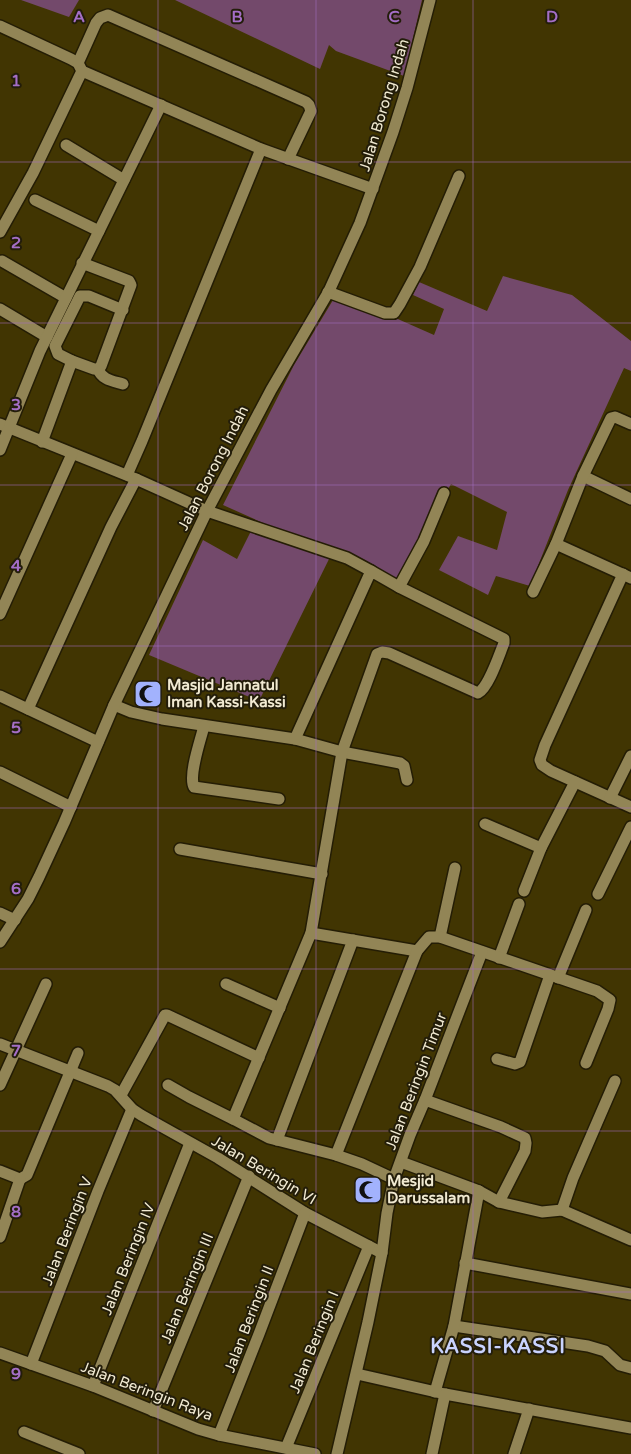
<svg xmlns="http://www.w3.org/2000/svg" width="631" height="1454" font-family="'Varela Round',sans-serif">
	<rect width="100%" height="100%" fill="#413502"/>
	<!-- green -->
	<g fill="#73496b">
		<polygon points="21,0 79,0 69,17"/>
		<polygon points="175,0 422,0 404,76 336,51 329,45 320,69"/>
		<polygon points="503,276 572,295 631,341 631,371 624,368 568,490 530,586 496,576 488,595 439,570 458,536 497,550 507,512 451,484 397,579 363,559 281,531 223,505 294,365 336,295 391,316 434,335 444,309 413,295 419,282 487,311"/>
		<polygon points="253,527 331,555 259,701 149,655 203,540 237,559"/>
	</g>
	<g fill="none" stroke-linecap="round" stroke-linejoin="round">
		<defs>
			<g id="street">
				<polyline points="0,26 71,59 78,63 81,69"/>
				<polyline points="78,63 96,23 100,18 108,15 272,87 306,102 309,105 311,111 288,159"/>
				<polyline points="66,145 124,180"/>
				<polyline points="35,200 99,231"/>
				<polyline points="0,232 33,173 82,71 261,149 373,189"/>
				<polyline points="2,261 66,298"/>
				<polyline points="328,292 385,313 394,313 400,304 420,267 459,176"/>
				<polyline points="0,309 47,337"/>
				<polyline points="72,361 58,354 55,346 80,296 89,296 123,310"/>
				<path d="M 98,369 C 102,380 113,381 123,384"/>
				<polyline points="0,424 136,479 207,511 347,558 371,571"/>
				<polyline points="42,442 72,361 94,369 98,369 101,366 131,285 129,281 82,263"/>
				<polyline points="0,450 40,351 161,105"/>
				<polyline points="127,475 142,441 261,149"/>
				<polyline points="583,476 631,499"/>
				<polyline points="556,544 631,578"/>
				<polyline points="623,574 545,745 540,760 542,765 551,771 631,807"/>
				<polyline points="399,587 424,541 444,493"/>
				<polyline points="533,592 556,544 583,476 611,418 615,417 631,424"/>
				<polyline points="0,614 72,454"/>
				<polyline points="0,696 98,742"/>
				<polyline points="114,705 131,712 162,719 295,739 342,752 400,763 404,766 407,780"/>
				<polyline points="28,709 111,527 136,479"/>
				<path d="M 204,726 C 201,739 188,775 194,787 L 279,799"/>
				<polyline points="0,772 71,807"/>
				<polyline points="610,798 631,756"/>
				<polyline points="485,824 541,848"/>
				<polyline points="180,849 322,874"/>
				<polyline points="524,891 541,848 575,782"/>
				<polyline points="598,894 631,827"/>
				<polyline points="0,913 15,920"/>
				<polyline points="311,933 417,951"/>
				<polyline points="440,937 455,868"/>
				<polyline points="0,942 28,899 39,877 64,823 114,705 207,511 271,390 329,291 360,223 393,132 407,88 430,0"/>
				<polyline points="499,958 519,904"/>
				<polyline points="558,978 586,910"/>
				<polyline points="226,984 280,1008"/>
				<polyline points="0,1044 108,1086 115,1090 132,1109 141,1115 218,1158 305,1213 382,1253"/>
				<polyline points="497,1059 515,1064 520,1062 550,975"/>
				<polyline points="0,1085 46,984"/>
				<path d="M 168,1085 L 189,1097 L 233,1119 L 311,933 L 342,752 L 377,654 L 382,652 L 389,653 L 478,693 C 489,687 499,655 504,643 L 504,639 L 399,587 L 371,571 L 295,739"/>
				<polyline points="121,1095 165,1015 167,1015 259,1058"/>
				<polyline points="425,1100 501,1127 525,1138 526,1143 525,1151 499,1202"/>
				<polyline points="233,1119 269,1138 336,1155 362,1164 394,1179"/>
				<polyline points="277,1140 353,940"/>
				<polyline points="336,1155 417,951 429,937 440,937 597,991 610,1000 608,1009 586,1063"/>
				<polyline points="401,1162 479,1191 499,1202 542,1212 562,1210 631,1240"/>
				<polyline points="0,1171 20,1179"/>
				<polyline points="20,1179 27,1175 78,1053"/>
				<polyline points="562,1210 573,1178 615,1081"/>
				<polyline points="0,1237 20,1179"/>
				<polyline points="465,1263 631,1294"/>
				<polyline points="454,1326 588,1346 605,1351 620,1365 631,1368"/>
				<polyline points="0,1353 93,1386 198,1429 219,1435 315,1454"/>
				<polyline points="31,1364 98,1191 132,1109"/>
				<polyline points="357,1374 445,1394 631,1428"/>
				<polyline points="93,1386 190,1143"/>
				<polyline points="435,1392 454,1326 479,1191"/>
				<polyline points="153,1411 249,1176"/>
				<polyline points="24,1432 79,1454"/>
				<polyline points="219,1435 259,1334 305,1213"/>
				<polyline points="286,1448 369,1246"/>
				<polyline points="337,1454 368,1322 382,1253 387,1213 394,1179 410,1135 425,1100 482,952"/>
				<polyline points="432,1454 445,1394"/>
				<polyline points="514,1454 529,1409"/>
			</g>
		</defs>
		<!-- street casing -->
		<use href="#street" stroke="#241d05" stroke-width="14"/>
		<!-- street -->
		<use href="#street" stroke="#928556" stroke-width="11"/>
	</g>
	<!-- grid -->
	<path fill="none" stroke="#a46ec6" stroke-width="1" stroke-opacity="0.55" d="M 158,0 L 158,1454M 316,0 L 316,1454M 473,0 L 473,1454M 0,162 L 631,162M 0,323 L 631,323M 0,485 L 631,485M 0,646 L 631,646M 0,808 L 631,808M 0,969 L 631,969M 0,1131 L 631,1131M 0,1292 L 631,1292"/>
	<!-- icons -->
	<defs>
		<symbol id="mosque-square" viewBox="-11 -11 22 22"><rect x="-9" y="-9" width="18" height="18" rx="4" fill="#a2b2fd" stroke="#231d0a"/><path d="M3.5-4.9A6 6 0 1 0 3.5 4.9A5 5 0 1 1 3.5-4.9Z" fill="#111"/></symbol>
	</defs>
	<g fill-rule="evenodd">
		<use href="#mosque-square" x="132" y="678" width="32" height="32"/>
		<use href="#mosque-square" x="352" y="1174" width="32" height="32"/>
	</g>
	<g text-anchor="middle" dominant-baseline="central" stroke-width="4" stroke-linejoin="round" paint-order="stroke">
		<!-- street labels -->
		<g font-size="15" fill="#f1ead2" stroke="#231d0a">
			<text transform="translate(384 105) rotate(-73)">Jalan Borong Indah</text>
			<text transform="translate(213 468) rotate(-63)">Jalan Borong Indah</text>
			<text transform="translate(416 1081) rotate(-69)">Jalan Beringin Timur</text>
			<text transform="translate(264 1170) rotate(31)">Jalan Beringin VI</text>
			<text transform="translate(67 1231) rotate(-69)">Jalan Beringin V</text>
			<text transform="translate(128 1259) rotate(-68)">Jalan Beringin IV</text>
			<text transform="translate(187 1288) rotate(-68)">Jalan Beringin III</text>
			<text transform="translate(249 1319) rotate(-69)">Jalan Beringin II</text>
			<text transform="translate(314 1342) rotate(-68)">Jalan Beringin I</text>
			<text transform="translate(147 1391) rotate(21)">Jalan Beringin Raya</text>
		</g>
		<!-- poi labels -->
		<g font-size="15" font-weight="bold" fill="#f1ead2" stroke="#231d0a" text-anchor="start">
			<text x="167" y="685">Masjid Jannatul<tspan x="167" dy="17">Iman Kassi-Kassi</tspan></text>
			<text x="387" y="1181">Mesjid<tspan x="387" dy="17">Darussalam</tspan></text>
		</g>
		<!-- district labels -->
		<g font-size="20" font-weight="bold" letter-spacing="1" fill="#c9d3fe" stroke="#231d0a">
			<text x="498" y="1347">KASSI-KASSI</text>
		</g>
	</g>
	<g font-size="16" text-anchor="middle" font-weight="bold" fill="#a46ec6" stroke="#231d0a" stroke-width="4" stroke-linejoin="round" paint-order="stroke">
		<text x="79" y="22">A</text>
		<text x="237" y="22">B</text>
		<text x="394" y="22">C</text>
		<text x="552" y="22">D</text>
		<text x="16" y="86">1</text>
		<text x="16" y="248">2</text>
		<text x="16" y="410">3</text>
		<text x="16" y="571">4</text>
		<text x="16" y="733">5</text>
		<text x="16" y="894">6</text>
		<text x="16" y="1056">7</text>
		<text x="16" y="1217">8</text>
		<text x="16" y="1379">9</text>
	</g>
</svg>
